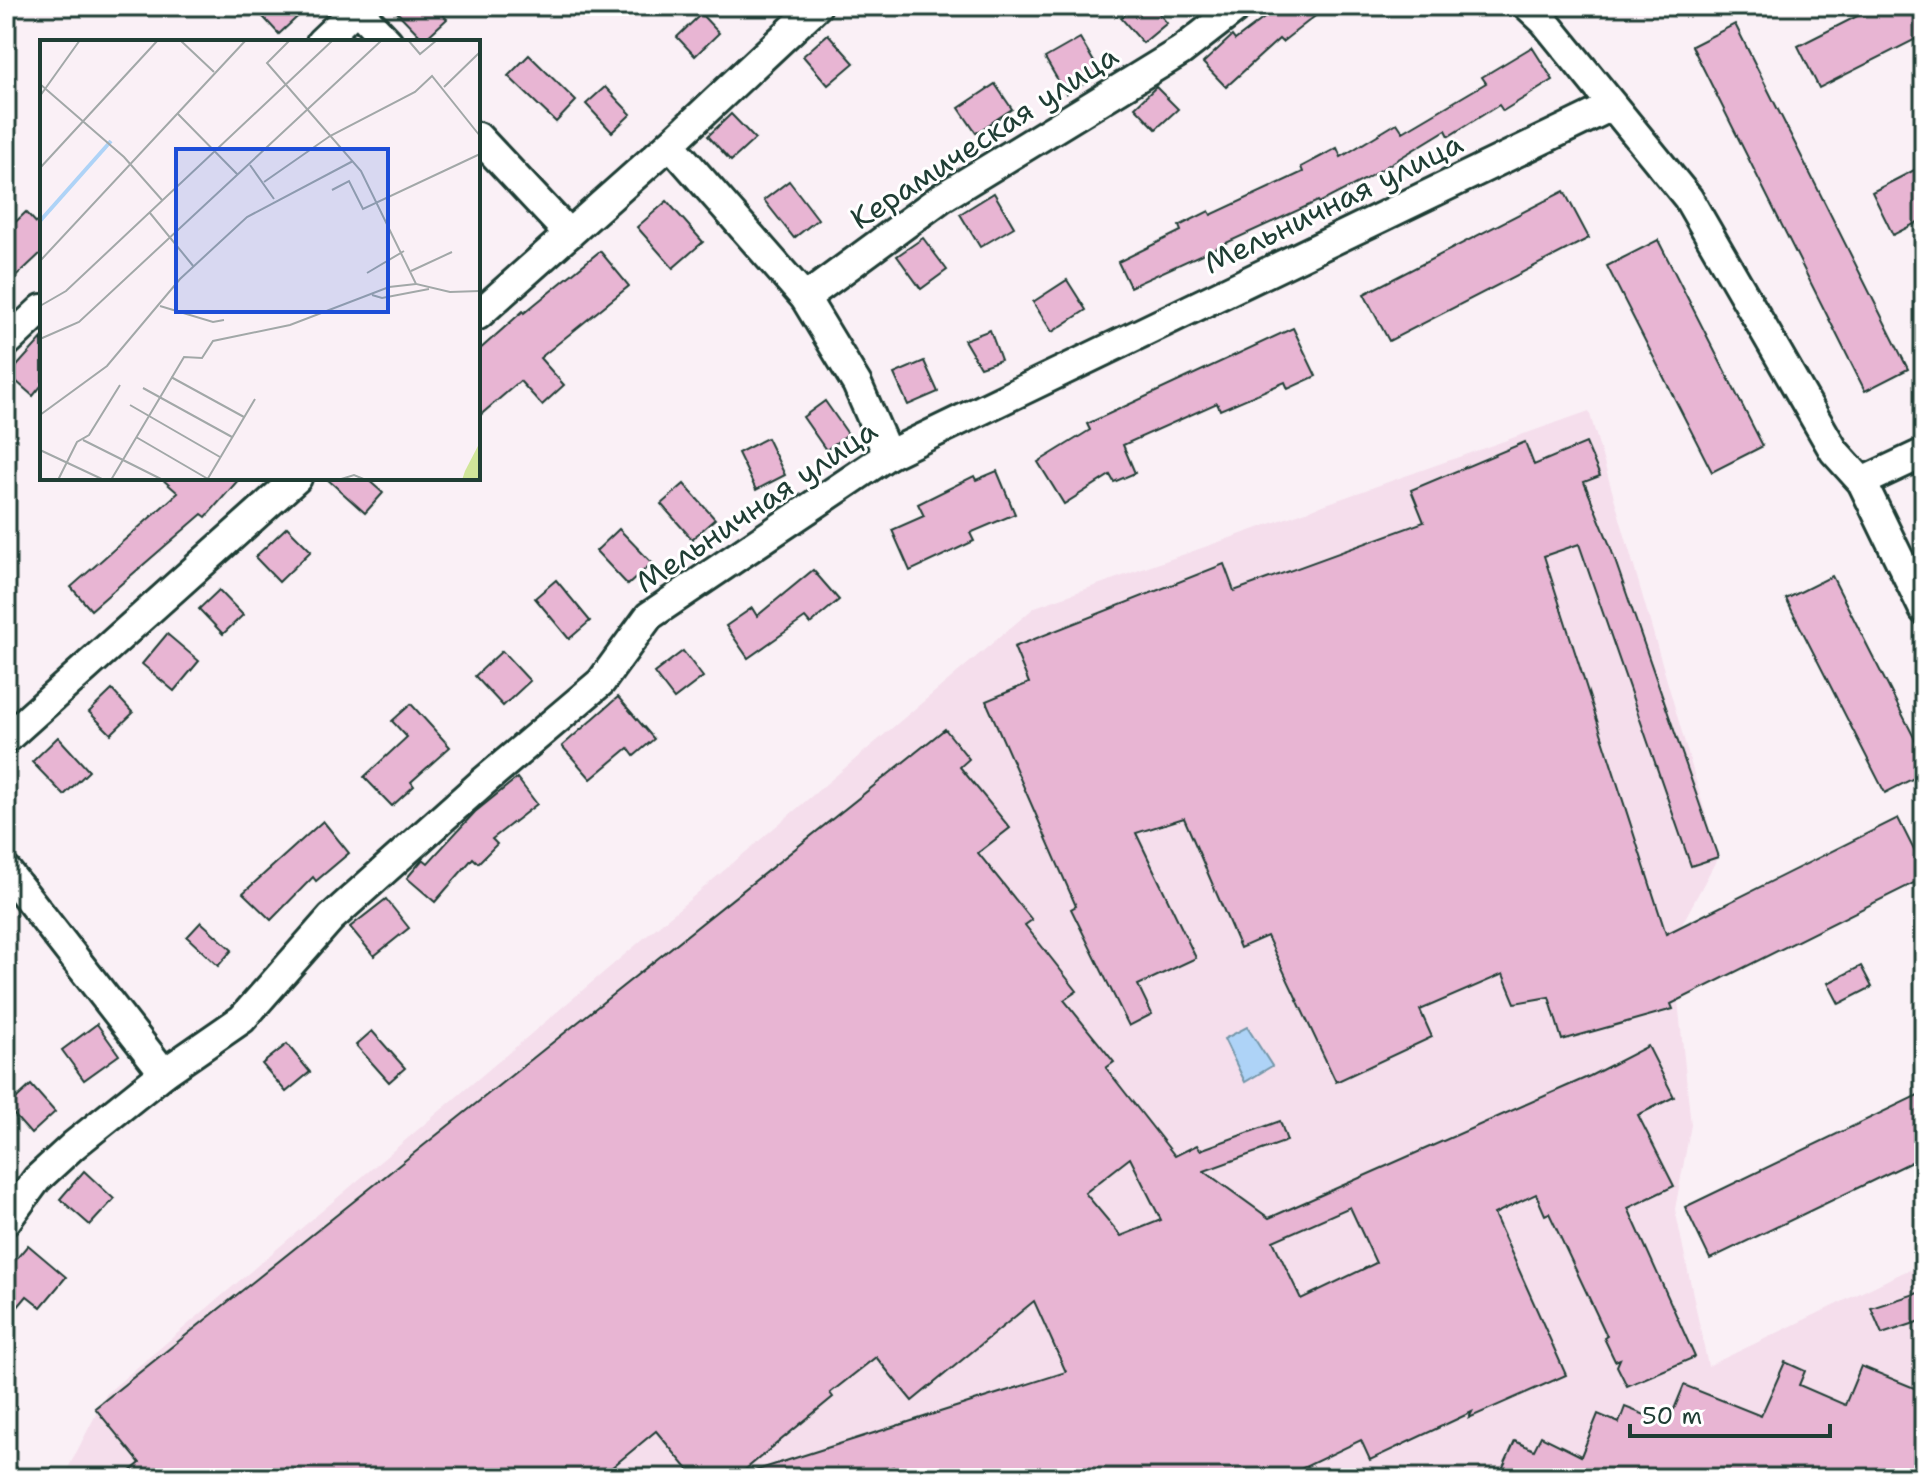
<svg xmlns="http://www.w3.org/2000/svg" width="1930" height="1484" font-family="'Shantell Sans',sans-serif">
	<rect width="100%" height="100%" fill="#faf0f6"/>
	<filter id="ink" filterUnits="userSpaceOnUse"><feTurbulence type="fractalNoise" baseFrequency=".0125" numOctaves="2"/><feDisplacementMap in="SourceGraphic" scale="16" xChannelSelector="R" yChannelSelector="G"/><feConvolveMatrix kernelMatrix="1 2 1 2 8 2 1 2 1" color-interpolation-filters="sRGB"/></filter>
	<g filter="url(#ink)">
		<!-- built -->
		<polygon fill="#f5deec" points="1589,411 1718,857 1672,943 1691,1125 1675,1209 1708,1366 1906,1271 1924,1269 1924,1478 63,1478 107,1393 1035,607"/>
		<!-- water -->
		<polygon fill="#aed3f7" stroke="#7597a9" stroke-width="2" points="1247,1027 1272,1066 1245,1082 1224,1039"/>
		<!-- building -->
		<g fill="#e8b5d3" stroke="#1f3d34" stroke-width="2" fill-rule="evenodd">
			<polygon points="253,6 309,6 279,34"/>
			<polygon points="391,6 434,6 447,19 424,40"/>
			<polygon points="1136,6 1153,6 1167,23 1143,43 1121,18"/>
			<polygon points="1280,6 1328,6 1282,42 1279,39 1226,87 1203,63 1232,36 1235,40"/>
			<polygon points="1877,6 1924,6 1924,35 1819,88 1798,46"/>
			<polygon points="701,14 719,33 695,56 677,37"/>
			<polygon points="1735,24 1908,369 1865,391 1692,46"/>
			<polygon points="828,34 854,63 828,85 803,56"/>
			<polygon points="1080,38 1101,74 1066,94 1045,58"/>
			<polygon points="1532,47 1553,80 1503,111 1499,105 1449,136 1446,130 1364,180 1319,203 1318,201 1130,287 1118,262 1181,231 1179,226 1209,211 1211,215 1303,172 1301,167 1337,148 1341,157 1397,123 1403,132 1486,83 1482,77"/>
			<polygon points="529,55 576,101 556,122 508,76"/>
			<polygon points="995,84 1012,109 976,133 959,108"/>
			<polygon points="605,87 631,114 612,132 586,104"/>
			<polygon points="1156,87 1178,109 1156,129 1135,107"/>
			<polygon points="731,114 755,139 731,161 708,136"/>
			<polygon points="1924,165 1924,219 1893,235 1872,192"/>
			<polygon points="789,181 818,219 794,238 764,200"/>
			<polygon points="1564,191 1589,238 1389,341 1364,294"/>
			<polygon points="994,193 1014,227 980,247 960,214"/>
			<polygon points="667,201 703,242 673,268 637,227"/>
			<polygon points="26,212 42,229 42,252 6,286 6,231"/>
			<polygon points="923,238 947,270 921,289 897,256"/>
			<polygon points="1658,240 1763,446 1712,472 1607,266"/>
			<polygon points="600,251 629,286 540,358 564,385 542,405 520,381 478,417 478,351 523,311 524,313"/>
			<polygon points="1067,280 1086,310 1052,332 1033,302"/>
			<polygon points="1293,328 1316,376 1288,389 1285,382 1220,410 1217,403 1123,445 1135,473 1114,482 1110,475 1064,504 1038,462 1090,430 1087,424"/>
			<polygon points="990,330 1001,360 980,367 964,340"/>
			<polygon points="42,338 42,385 33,396 9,375"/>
			<polygon points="924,361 938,392 908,405 894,374"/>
			<polygon points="825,401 848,434 826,450 803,417"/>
			<polygon points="767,438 785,475 756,490 738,453"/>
			<polygon points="1525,442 1534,465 1586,443 1600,476 1584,482 1609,543 1718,857 1691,866 1579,544 1544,556 1666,934 1898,818 1924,870 1924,878 1671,1004 1673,1009 1562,1040 1549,997 1515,1003 1503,974 1420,1010 1432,1037 1336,1082 1267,936 1240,948 1184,818 1136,833 1196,958 1138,985 1152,1014 1129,1026 1071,909 1076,906 986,701 1029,683 1014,647 1224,564 1234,591 1424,522 1411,490"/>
			<polygon points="997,471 1015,514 970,533 974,541 910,571 892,530 924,516 918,504 974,476 976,480"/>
			<polygon points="161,478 240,478 206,517 202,514 91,610 71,587 178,493"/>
			<polygon points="326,478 366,478 383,493 365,513"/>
			<polygon points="684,484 715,519 692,539 661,504"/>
			<polygon points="287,527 311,551 279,582 255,557"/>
			<polygon points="619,529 652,563 628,585 596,551"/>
			<polygon points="813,570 839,600 810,624 805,618 748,658 726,626 752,608 757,616"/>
			<polygon points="1832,576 1924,757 1924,773 1885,793 1786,599"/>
			<polygon points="556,580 590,621 569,639 535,598"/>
			<polygon points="219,590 243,615 223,634 199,609"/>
			<polygon points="167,634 199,661 174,691 142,664"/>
			<polygon points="502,651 530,681 503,706 475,676"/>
			<polygon points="683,651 703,677 674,699 654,673"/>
			<polygon points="112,690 133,713 111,734 89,712"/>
			<polygon points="618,697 654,739 634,756 628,748 591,779 562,746"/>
			<polygon points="411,704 450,747 411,782 414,786 392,806 364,777 407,737 392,721"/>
			<path d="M 945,729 L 969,759 L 960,767 L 1010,828 L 978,853 L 1032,920 L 1025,925 L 1077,991 L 1064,1000 L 1114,1062 L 1106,1068 L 1175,1156 L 1197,1145 L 1200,1150 L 1280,1121 L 1287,1141 L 1204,1171 L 1269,1218 L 1590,1076 L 1648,1046 L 1674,1097 L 1638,1115 L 1674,1186 L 1628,1208 L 1695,1357 L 1627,1386 L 1617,1366 L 1620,1359 L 1615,1361 L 1604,1338 L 1607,1336 L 1549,1213 L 1545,1215 L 1536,1194 L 1494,1214 L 1566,1375 L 1469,1418 L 1472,1412 L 1370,1460 L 1361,1440 L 1282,1478 L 897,1478 L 893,1467 L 858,1478 L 748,1478 L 748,1473 L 1066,1372 L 1034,1301 L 912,1401 L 876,1357 L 830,1393 L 833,1397 L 735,1478 L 695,1478 L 656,1431 L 599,1478 L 122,1478 L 140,1463 L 95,1408 ZM 1130,1158 L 1161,1220 L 1121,1236 L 1085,1193 ZM 1350,1207 L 1376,1263 L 1301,1299 L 1273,1241 Z"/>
			<polygon points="58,737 89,771 64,795 32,762"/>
			<polygon points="517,778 537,804 492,839 497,844 478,863 473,858 435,902 407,878 423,859 428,863 475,812"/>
			<polygon points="323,821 349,853 316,881 313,877 271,920 243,893"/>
			<polygon points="386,899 409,928 374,956 350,927"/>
			<polygon points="201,922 232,950 218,966 187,937"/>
			<polygon points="1861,966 1872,987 1839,1004 1828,983"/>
			<polygon points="97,1024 119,1055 84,1080 62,1050"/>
			<polygon points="372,1031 405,1068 389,1082 356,1045"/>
			<polygon points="287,1044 310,1072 286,1092 262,1064"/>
			<polygon points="31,1085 55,1112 31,1134 7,1107"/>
			<polygon points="1924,1092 1924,1156 1710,1259 1685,1207"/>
			<polygon points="84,1171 114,1199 90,1225 60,1199"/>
			<polygon points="28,1245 66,1277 41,1307 27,1296 6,1321 6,1271"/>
			<polygon points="1924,1291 1924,1320 1882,1334 1871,1308"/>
			<polygon points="1785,1362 1805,1371 1799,1385 1845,1405 1861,1366 1924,1392 1924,1478 1498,1478 1515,1441 1534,1450 1541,1436 1581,1456 1598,1414 1619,1423 1625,1407 1668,1424 1684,1385 1761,1416"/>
		</g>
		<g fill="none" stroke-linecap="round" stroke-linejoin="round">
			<defs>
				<g id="minor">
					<polyline points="354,6 388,42"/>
					<polyline points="1528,6 1544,21 1688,198 1834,451 1862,482 1924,610"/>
					<polyline points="321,42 359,6"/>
					<polyline points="478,137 569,234"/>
					<polyline points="670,144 805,298 857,384 888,455"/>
					<polyline points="805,298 941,198 1181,51 1239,6"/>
					<polyline points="478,315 670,144 817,6"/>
					<polyline points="6,343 42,309"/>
					<polyline points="1862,482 1924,453"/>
					<polyline points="6,739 297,478"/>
					<polyline points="6,870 164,1073"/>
					<polyline points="6,1221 37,1179 74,1145 164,1073 242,1019 331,918 483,782 601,682 649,616 888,455 1612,106"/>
				</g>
			</defs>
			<!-- minor casing -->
			<use href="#minor" stroke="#1f3d34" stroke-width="34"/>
			<!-- minor -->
			<use href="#minor" stroke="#fff" stroke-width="28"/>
		</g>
	</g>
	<g text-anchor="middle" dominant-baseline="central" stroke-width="6" stroke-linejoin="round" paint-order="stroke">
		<!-- street labels -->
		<g font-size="30" fill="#1f3d34" stroke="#fff">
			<text transform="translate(984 137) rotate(-33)">Керамическая улица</text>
			<text transform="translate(1333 203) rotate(-26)">Мельничная улица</text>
			<text transform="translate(756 506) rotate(-34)">Мельничная улица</text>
		</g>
	</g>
	<!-- overview -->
	<g transform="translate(40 40)">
		<rect width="440" height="440" fill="#faf0f6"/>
		<path d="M 440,402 L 440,440 L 422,440 L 425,431 Z" fill="#d1e59a"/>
		<path fill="none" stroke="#aed3f7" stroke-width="4" d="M 0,181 L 71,101"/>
		<path fill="none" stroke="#a2a8a8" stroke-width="2" d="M 140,0 L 174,32M 250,0 L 227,23 L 321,131 L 376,244 L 410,252 L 440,251M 368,0 L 380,14 L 397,0M 0,44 L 84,117 L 122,160M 404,47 L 439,13M 0,56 L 40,0M 138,74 L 198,135M 210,125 L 234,159M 0,128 L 118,0M 224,142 L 290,96 L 375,52 L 392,36 L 440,96M 292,150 L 309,141 L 323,169 L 440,114M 110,173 L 154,227M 0,221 L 206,0M 371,231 L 412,212M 327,233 L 364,211M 332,255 L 342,258 L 389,249M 0,266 L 26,251 L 293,0M 120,266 L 173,282 L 184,280M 0,299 L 39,282 L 342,0M 131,337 L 204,377M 103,348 L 192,397M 90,365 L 180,417M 0,375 L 67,326 L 140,239 L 207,177 L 313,121M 96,397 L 168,439M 43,400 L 123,440M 0,410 L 64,440M 18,440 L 37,402 L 49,395 L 80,345M 71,440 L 144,317 L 162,318 L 173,301 L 250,285 L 349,247 L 376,244M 167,440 L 215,359M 298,440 L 314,435 L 326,440"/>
		<path fill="#1d4ed8" fill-opacity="0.15" stroke="#1d4ed8" stroke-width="4" d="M 136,109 L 348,109 L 348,272 L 136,272 Z"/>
		<rect width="440" height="440" fill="none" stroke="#1f3d34" stroke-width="4"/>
	</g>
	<!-- margin -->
	<rect width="1930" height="1484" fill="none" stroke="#fff" stroke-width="32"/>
	<rect x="16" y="16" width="1898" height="1452" fill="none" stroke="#1f3d34" stroke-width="3" filter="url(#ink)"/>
	<!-- scale -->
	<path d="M1630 1424v12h200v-12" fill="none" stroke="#1f3d34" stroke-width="4"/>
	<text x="1642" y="1424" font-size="24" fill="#1f3d34" stroke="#ffffff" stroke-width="6" paint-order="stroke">50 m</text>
</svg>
